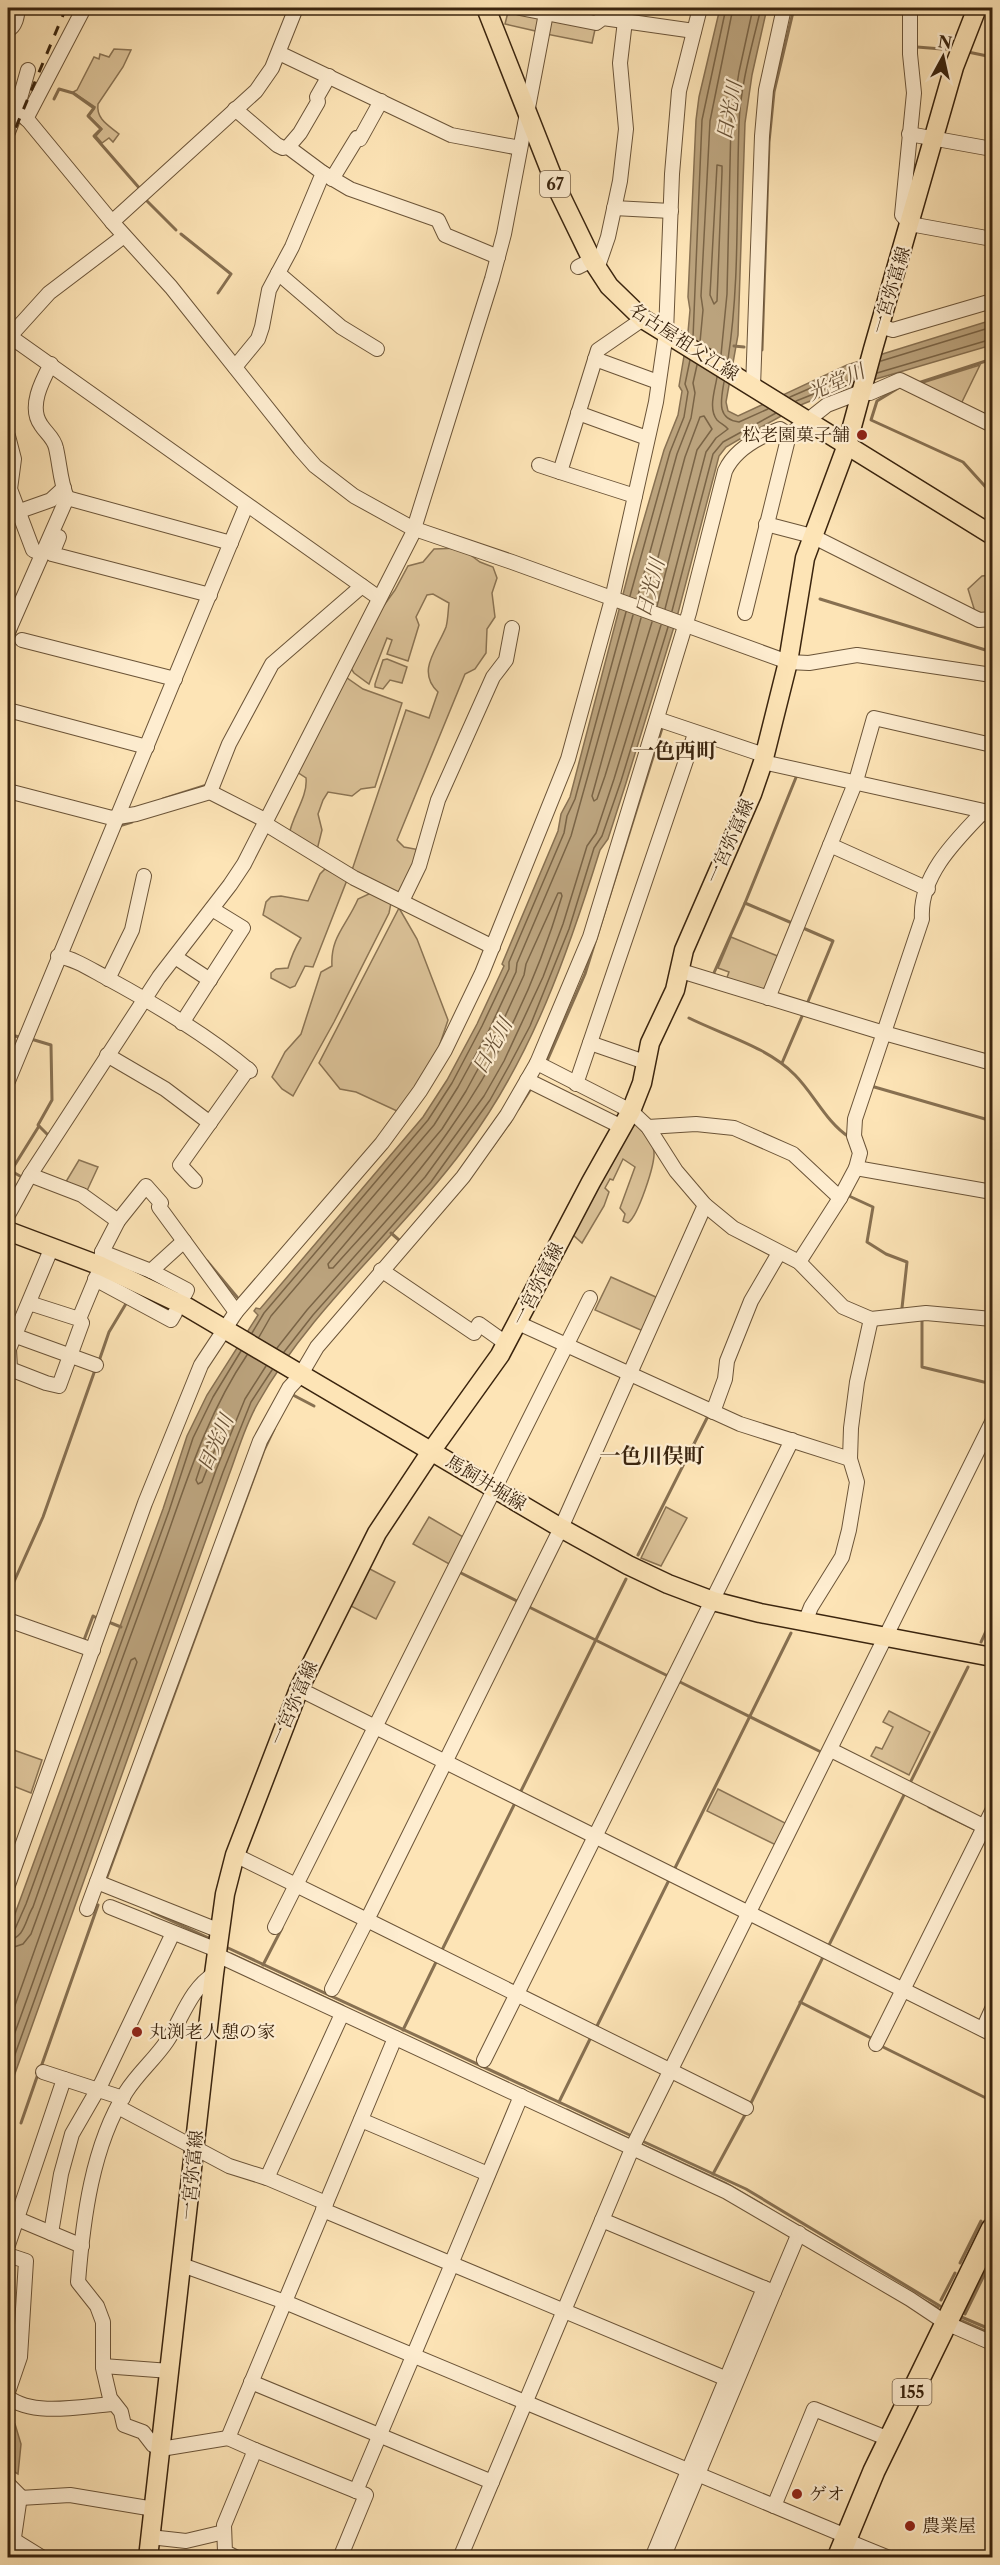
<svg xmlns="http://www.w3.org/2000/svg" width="1000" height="2565" font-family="'Libre Caslon Text','Noto Serif JP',serif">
	<rect width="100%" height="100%" fill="#fde4b6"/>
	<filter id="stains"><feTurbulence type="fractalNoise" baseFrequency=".00333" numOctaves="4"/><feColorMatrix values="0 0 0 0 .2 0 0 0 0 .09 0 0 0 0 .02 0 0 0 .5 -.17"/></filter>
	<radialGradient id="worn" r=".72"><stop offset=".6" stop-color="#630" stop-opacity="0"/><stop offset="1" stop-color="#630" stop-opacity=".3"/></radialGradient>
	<!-- green -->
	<g fill="#dcc399" stroke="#8b7454" stroke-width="1.5">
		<polygon points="509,8 543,15 540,32 505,24"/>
		<polygon points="549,17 596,25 592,43 546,34"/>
		<path d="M 114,49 L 131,50 L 123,67 L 98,104 C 96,119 108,125 119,134 L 113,142 L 109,138 L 102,143 L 96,136 L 102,129 L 89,116 L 95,107 L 73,92 L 77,90 L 94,57 L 99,59 L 100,54 L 109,57 Z"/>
		<polygon points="980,365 960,406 916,385"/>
		<path d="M 461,548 L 480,562 L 493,567 L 497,578 L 492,593 L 495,617 L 487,629 L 486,653 L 475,669 L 465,674 L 397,840 L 404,847 L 420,850 L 401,898 L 351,873 L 406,710 L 429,718 L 438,692 C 416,671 437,650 446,627 C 448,620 448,611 449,603 L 433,594 L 427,595 L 416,617 L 419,625 L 408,661 L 387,654 L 392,640 L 387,638 L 369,684 L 354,673 L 350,667 L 377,615 L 395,590 L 408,566 L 423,562 L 434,549 Z"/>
		<polygon points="992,575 992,615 976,615 968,589 982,576"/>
		<polygon points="387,659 407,667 402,683 390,680 383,689 375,687 375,684 383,660"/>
		<path d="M 343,678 L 347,678 L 363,689 L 402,703 L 375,787 L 361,789 L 352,796 L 328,792 L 323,800 L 318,814 L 322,830 L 317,850 L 289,835 C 292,816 308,797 306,778 L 297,772 Z"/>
		<path d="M 325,869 L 347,880 L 313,967 L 305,966 L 295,986 L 290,988 L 271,978 L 271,973 L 276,969 L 288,968 C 291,957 295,948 301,938 L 263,915 L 266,902 L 271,897 L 281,896 L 308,901 L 320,874 Z"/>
		<path d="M 373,892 L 391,903 L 389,913 L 334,1022 L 293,1096 L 282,1089 L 272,1077 L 285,1052 L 301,1034 L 321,972 L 332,966 C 330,937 347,925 358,899 Z"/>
		<polygon points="399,908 417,939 448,1020 439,1047 403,1111 397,1111 356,1092 340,1089 319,1063"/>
		<polygon points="731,937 780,957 768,988 762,992 726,980 729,972 718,968"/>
		<path d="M 632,1122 C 644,1130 652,1137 654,1152 C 655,1165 638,1216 628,1223 L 623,1221 L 625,1214 L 620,1208 L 635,1167 L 623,1159 L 613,1180 L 610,1179 L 605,1188 L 609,1192 L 604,1206 L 582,1243 L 572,1234 Z"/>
		<polygon points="79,1160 98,1167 85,1195 64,1185"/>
		<polygon points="611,1277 658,1298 643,1331 595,1310"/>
		<polygon points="666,1507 687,1518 661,1566 641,1558"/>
		<polygon points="429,1517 465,1538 451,1565 413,1544"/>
		<polygon points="368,1568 395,1582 376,1619 349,1605"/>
		<polygon points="889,1711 930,1732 909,1775 871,1756 876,1747 882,1749 893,1727 883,1722"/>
		<polygon points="8,1748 42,1760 31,1793 8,1784"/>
		<polygon points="718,1789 789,1825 778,1846 707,1811"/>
	</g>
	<!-- water -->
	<g fill="#bba37d" stroke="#877051" stroke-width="1.5">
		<path d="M 720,8 L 767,8 L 752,75 L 745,123 L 738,335 L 726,402 L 728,411 L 738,416 L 847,365 L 992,320 L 992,345 L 835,391 L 803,404 L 745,436 L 726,447 L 719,456 L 677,617 L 626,783 L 608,839 L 600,850 C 568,953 532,1057 466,1146 C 401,1234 312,1307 258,1403 C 245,1425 238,1451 229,1475 L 8,2093 L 8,1933 L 163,1509 L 187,1436 L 207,1395 L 258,1315 L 254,1311 L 256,1308 L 260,1309 L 423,1117 L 447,1080 L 477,1024 L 504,966 L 502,964 L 558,831 L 561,814 L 570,797 L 632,560 L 664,450 L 678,415 L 682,391 L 679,386 L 688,332 L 690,310 L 688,297 L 696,120 L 699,97 Z"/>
		<polygon points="11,2422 15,2424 21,2444 18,2474 8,2468 8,2428"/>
	</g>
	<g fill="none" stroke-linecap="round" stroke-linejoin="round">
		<!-- shore -->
		<g stroke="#7a6446" stroke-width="1.5">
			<polygon points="717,165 722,166 722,172 717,301 714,304 710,295"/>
			<polyline points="693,338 702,120 726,8"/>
			<polyline points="700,342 703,310 701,296 710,121 733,8"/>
			<polyline points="721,355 727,294 731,122 739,72 753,8"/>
			<path d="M 728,359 C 740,282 736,203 739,125 C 740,86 752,46 761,8"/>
			<polyline points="881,361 992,327"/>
			<polyline points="877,373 992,339"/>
			<path d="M 724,382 C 721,400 716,419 739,422 L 768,409"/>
			<polyline points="790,397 857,368"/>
			<polyline points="796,401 854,378"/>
			<polyline points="630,596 670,452 684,417 688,392 685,384 690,360"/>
			<polyline points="637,599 677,454 691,418 695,393 693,383 697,365"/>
			<polyline points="646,602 685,457 700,417 704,416 712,429 697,450 657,606"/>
			<path d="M 665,609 L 706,452 L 716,438 L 728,429 C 725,425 721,424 717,420 C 708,409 715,390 717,377"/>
			<polyline points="672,611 713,454 723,442 776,413"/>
			<polyline points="641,618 592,796 594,801 597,799 605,776 652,622"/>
			<path d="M 558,893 L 561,893 L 562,896 C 537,979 500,1059 450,1129 C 416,1179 373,1223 333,1268 L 329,1268 L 328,1264 L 442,1129 L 466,1091 L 497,1034 L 524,975 L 526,964 Z"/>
			<polyline points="252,1333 264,1313 428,1120 452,1083 482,1026 509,969 509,962 564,833 567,816 575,799 626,612"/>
			<polyline points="259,1337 271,1316 434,1125 458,1087 489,1030 516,972 517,963 571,836 633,615"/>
			<polyline points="277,1348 307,1310 425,1177 484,1096 504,1061 543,977 563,924 587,846 596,833 614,779 661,625"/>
			<polyline points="284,1352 313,1315 431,1182 490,1100 510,1064 530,1026 569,929 594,848 602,836 621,781 668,627"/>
			<polygon points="223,1420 225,1424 202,1482 198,1484 196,1480 208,1444 219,1421"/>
			<polyline points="8,1932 15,1929 26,1904 169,1511 193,1438 213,1397 241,1351"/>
			<path d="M 8,1940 C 25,1938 25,1920 33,1907 C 73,1792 115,1678 157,1564 C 184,1491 203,1420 247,1355"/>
			<polyline points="8,1949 23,1944 31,1934 131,1660 135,1658 137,1662 8,2025"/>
			<polyline points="8,2052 216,1470 245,1399 266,1366"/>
			<polyline points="8,2074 223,1472 251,1402 272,1370"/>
		</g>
		<!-- stream -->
		<g stroke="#877051" stroke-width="3">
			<polyline points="917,47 954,50"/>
			<polyline points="968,52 992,57"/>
			<polyline points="54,99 59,89 73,93 94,108 88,116 101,129 94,136 141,190"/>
			<polyline points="145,199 176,230"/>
			<polyline points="181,234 231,274 218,293"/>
			<polyline points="734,346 744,347"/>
			<polyline points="762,350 769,142 774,92 794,8"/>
			<polyline points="918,383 992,359"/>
			<polyline points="900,387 877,401 871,420 963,462 992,494"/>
			<polyline points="820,599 992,652"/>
			<polyline points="8,651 16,630"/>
			<polyline points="163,799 207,785"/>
			<polyline points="119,826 132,822"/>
			<polyline points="745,903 792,923"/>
			<polyline points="803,928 833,941 807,1004"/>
			<polyline points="713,975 745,903 797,775"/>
			<path d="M 689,1018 C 723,1035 768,1047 795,1075 C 814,1094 826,1122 849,1137"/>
			<polyline points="8,1034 19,1037"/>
			<polyline points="31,1039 51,1045 52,1100 38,1125 49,1136"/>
			<polyline points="548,1063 547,1061 585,974 663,725"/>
			<polyline points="782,1063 803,1014"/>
			<polyline points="871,1086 992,1121"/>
			<polyline points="518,1109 532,1087"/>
			<polyline points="489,1151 510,1122"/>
			<polyline points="20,1176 11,1171 39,1126"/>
			<polyline points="850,1194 849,1196 873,1207 867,1242 886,1254 907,1262 902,1308"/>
			<polyline points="391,1233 399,1240"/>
			<polyline points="207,1261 237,1297"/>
			<polyline points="922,1319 922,1367 992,1384"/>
			<polyline points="99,1361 109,1332 127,1302"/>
			<polyline points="293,1395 314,1406"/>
			<polyline points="638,1555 708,1416 705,1415"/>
			<polyline points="459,1572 519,1602"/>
			<polyline points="8,1595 43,1517 95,1370"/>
			<polyline points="527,1606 670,1677"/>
			<polyline points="111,1623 121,1627"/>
			<polyline points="80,1639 84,1640 93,1616 97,1618"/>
			<polyline points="981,1642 992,1618"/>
			<polyline points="678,1681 823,1753"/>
			<polyline points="910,1783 968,1667"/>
			<polyline points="520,1793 626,1579"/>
			<polyline points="929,1807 976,1830"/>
			<polyline points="674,1870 791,1633"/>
			<polyline points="107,1877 264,1450 274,1429"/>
			<polyline points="152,1912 211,1939"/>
			<polyline points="226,1947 634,2137"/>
			<polyline points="828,1947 905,1793"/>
			<polyline points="442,1950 515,1803"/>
			<polyline points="231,1954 343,2006"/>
			<polyline points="263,1965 282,1928"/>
			<polyline points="800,2002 873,2039"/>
			<polyline points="988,2006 992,1998"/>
			<polyline points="596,2028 670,1878"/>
			<polyline points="403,2030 437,1960"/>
			<polyline points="881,2046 992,2101"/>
			<polyline points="41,2067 98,1905"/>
			<polyline points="559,2102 591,2037"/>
			<polyline points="749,2107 824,1955"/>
			<polyline points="567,2110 631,2140"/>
			<polyline points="21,2123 38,2074"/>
			<polyline points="640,2140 746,2189 940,2306"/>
			<polyline points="640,2144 725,2183 841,2251"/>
			<polyline points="713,2174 746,2113"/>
			<polyline points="960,2263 981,2221"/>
			<polyline points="921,2299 938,2308"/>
			<polyline points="941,2300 955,2273"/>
			<polyline points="965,2314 992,2259"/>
			<polyline points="959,2316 992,2330"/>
			<polyline points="958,2319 992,2334"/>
		</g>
		<defs>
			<g id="minor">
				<polyline points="520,8 596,23 603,18 694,31"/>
				<polyline points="910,8 910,54 914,93 902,215 910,224 992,239"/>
				<path d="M 8,30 C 16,26 17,16 18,8"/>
				<polyline points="279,53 451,135 520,148"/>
				<polyline points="8,96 112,222 171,287 300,449 315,466 354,496 412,528 512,562 788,662 809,663 857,655 992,675"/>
				<polyline points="235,109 277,145 283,148 288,147 323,173 292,247 269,290 262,327 258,339 235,367"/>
				<polyline points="26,119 84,8"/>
				<polyline points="8,132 17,109 28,70"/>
				<polyline points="909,134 992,149"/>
				<polyline points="288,147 300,133 318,102 317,97 329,76"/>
				<polyline points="323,173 350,189 438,220 445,235 498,257"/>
				<polyline points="332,179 357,138 360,139 381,101"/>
				<polyline points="614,208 671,211"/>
				<polyline points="112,222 256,91 272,68 296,8"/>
				<polyline points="578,267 592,260"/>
				<polyline points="597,269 608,237 620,181 626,129 620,63 625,21"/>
				<polyline points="278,273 341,327 377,349"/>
				<polyline points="879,326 893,330 992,301"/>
				<polyline points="8,335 379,598"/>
				<polyline points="11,335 49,293 124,236"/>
				<polyline points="595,359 658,382"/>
				<polyline points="753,387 762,136 766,90 784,8"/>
				<polyline points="578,413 647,438"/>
				<polyline points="8,436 14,459 10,489 33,550 42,554"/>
				<polyline points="539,465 560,472"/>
				<polyline points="635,496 560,472 598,350 643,319"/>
				<polyline points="67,498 231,543"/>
				<polyline points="17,512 51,500 64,488"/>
				<polyline points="766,524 812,536 979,620 992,619"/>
				<polyline points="59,537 52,554 210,595"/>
				<polyline points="745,613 789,435"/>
				<path d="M 8,632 L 67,498 C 60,481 60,465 56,448 C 54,438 46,433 41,425 C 28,407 42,381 51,364"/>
				<polyline points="22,640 175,679"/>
				<polyline points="8,710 147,747"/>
				<polyline points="657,719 764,755"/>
				<polyline points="763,762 984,811 992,818"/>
				<polyline points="8,791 112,818 136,814 210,792 265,820"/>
				<polyline points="210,792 229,744 272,664 362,586"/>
				<polyline points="264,823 354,878 493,947"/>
				<polyline points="830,845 928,889"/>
				<polyline points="402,901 419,866 438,800 493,677 506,660 512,628"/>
				<path d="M 58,956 C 75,959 90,969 105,977 C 155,1004 206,1034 250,1071"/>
				<polyline points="175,957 210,980"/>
				<polyline points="681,971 884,1033 992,1063"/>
				<polyline points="108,979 132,930 144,876"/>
				<polyline points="768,998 856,781 874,718 992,745"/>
				<polyline points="182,1023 243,928 212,909"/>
				<polyline points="590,1043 645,1062"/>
				<polyline points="107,1055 165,1089 210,1123"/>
				<polyline points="537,1063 631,1111 648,1127 676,1171 705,1205 733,1228 799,1262 843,1307 871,1319 926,1313 992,1319"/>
				<polyline points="527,1080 622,1127"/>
				<polyline points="8,1081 246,506"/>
				<polyline points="576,1084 695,734"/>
				<polyline points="648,1127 696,1124 734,1128 793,1154 840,1198"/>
				<polyline points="856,1168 992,1192"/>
				<polyline points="30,1175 82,1195 118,1221"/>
				<polyline points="195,1181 180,1165 248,1069"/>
				<polyline points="705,1205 561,1528 367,1920 746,2108"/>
				<polyline points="8,1215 30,1175 159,977 230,885 244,864 412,535 492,279 504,234 547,8"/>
				<polyline points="102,1252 151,1271 187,1290 185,1294"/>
				<path d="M 799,1262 L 840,1198 L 856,1168 L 860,1153 L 854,1136 L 855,1119 L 922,919 C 919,876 956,840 984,811"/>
				<polyline points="381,1270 474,1333 479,1324 507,1344"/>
				<polyline points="151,1271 184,1241"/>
				<polyline points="95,1279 171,1320 175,1313"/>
				<polyline points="29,1303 79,1319 82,1323 59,1386 46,1383 10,1369 9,1349 52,1247"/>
				<polyline points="79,1319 101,1266 102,1252 118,1221 146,1186 161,1203 159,1207 236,1312"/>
				<polyline points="518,1323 740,1424 850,1459"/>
				<polyline points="16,1336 96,1365"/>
				<polyline points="713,1412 725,1379 727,1361 751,1301 779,1253"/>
				<polyline points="8,1620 93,1650"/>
				<polyline points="805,1622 811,1607 842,1557 849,1530 857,1482 850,1459 851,1428 857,1382 871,1319"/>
				<polyline points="299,1689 992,2034"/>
				<polyline points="831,1750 991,1830"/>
				<polyline points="235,1855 367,1920 332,1989"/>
				<polyline points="97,1882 220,1931"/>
				<polyline points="8,1885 145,1503 201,1365 236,1312 382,1143 420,1091 445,1050 482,973 568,759 612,599 656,402 666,333 672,174 679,91 700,8"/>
				<polyline points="110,1907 217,1950"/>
				<path d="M 87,1909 L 260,1441 L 289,1388 L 300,1376 L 317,1347 L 463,1177 L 507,1115 L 537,1063 L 590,937 L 689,613 L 725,471 C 735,449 758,437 780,429 L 789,435 L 827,405 L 861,392 L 870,393 L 900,380 L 992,425"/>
				<polyline points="275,1927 590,1298"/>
				<polyline points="217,1955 727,2192 910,2299 946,2323 992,2343"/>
				<path d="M 214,1974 C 190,1989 182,2019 167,2041 C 155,2059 138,2073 126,2092 C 92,2146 83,2219 78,2282 L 97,2306 L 103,2322 L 103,2368 L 110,2398 L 121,2412 L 124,2425 L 143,2432 L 153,2445 L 161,2449 L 228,2438"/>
				<polyline points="983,2029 992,2009"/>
				<polyline points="876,2044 992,1811"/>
				<polyline points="484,2060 792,1440"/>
				<polyline points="43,2072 123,2098"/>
				<polyline points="118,2107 229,2166 267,2178 326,2203"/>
				<polyline points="361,2120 488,2174"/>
				<polyline points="267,2178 342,2014"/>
				<polyline points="323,2210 452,2264 356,2491"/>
				<polyline points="8,2215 82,2246"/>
				<polyline points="602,2220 764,2288 652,2558"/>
				<polyline points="51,2233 61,2174 72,2134 102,2082 173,1933"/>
				<polyline points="8,2245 64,2079"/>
				<polyline points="8,2255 26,2261 20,2357 8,2392"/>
				<polyline points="451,2264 521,2096"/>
				<polyline points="452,2264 727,2379"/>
				<polyline points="182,2265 285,2302 846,2536"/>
				<polyline points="774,2292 799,2233"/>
				<polyline points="103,2366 170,2371"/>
				<polyline points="251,2382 492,2482"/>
				<path d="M 8,2397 C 33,2417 82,2406 113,2404"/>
				<polyline points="255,2450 366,2495 340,2558"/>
				<polyline points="8,2484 20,2496 11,2558"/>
				<polyline points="20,2498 70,2495 154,2509"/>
				<polyline points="774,2506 814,2409 889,2439"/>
				<polyline points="9,2537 43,2558"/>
				<polyline points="150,2537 186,2541 224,2532"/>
				<polyline points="845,2540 889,2558"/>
				<polyline points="237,2558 225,2552 224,2525 255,2450 228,2438 395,2038"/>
				<polyline points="460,2558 634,2144 992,1422"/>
				<polyline points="663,2558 774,2292 764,2288"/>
			</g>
			<g id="major">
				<polyline points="486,8 557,188 592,260 609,286 643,319 992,535"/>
				<polyline points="8,1231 101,1266 187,1307 561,1528 628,1565 668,1584 713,1601 760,1613 992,1657"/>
				<polyline points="148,2558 214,1974 225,1894 235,1855 299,1689 377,1533 432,1450 500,1355 591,1182 631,1111 642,1083 650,1043 675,990 684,950 752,794 763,762 788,662 805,558 847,445 873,349 954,67 977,8"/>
			</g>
			<polyline id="highway" points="838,2558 874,2471 992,2229"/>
		</defs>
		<!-- minor casing -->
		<use href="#minor" stroke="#6b5438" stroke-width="16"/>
		<!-- major casing -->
		<use href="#major" stroke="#3a240e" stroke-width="21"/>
		<!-- highway casing -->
		<use href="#highway" stroke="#3a240e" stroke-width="24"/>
		<!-- minor -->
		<use href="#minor" stroke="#feedd0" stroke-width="14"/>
		<!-- major -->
		<use href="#major" stroke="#fde4b6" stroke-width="18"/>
		<!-- highway -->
		<use href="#highway" stroke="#fde4b6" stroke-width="21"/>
		<!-- rail -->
		<polyline stroke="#3a240e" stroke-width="3" stroke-dasharray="10 10" stroke-linecap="butt" points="8,146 66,8"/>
	</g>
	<!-- markers -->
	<g fill="#8f2418" stroke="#feedd0" stroke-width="2">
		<circle cx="862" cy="435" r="6"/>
		<circle cx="137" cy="2032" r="6"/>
		<circle cx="797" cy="2494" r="6"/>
		<circle cx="910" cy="2526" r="6"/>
	</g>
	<g text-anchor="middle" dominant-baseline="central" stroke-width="4.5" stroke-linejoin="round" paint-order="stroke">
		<!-- shield labels -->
		<g fill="#feedd0" stroke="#756048" stroke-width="1.5">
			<rect x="540" y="171" width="30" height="26" rx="4.5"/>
			<rect x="892.5" y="2379" width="39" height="26" rx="4.5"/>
		</g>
		<g font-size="16" font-weight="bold" fill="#3a240e">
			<text x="555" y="184">67</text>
			<text x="912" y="2392">155</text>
		</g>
		<!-- street labels -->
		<g font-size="18" fill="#3a240e" stroke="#feedd0">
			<text transform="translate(891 290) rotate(-73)">一宮弥富線</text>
			<text transform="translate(684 342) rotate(33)">名古屋祖父江線</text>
			<text transform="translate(730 841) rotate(-66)">一宮弥富線</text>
			<text transform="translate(538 1284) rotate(-63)">一宮弥富線</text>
			<text transform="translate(486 1483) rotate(31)">馬飼井堀線</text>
			<text transform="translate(294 1703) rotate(-66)">一宮弥富線</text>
			<text transform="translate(192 2175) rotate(-84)">一宮弥富線</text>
		</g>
		<!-- poi labels -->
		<g font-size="18" fill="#3a240e" stroke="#feedd0" text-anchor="start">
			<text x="850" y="435" text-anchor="end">松老園菓子舗</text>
			<text x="149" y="2032">丸渕老人憩の家</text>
			<text x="809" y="2494">ゲオ</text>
			<text x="922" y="2526">農業屋</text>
		</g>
		<!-- water labels -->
		<g font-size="20" font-style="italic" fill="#675035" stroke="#feedd0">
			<text transform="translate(729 111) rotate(-79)">日光川</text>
			<text transform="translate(836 382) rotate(-24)">光堂川</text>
			<text transform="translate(650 588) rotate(-75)">日光川</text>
			<text transform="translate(492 1046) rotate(-61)">日光川</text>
			<text transform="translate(215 1443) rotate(-66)">日光川</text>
		</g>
		<!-- quarter labels -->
		<g font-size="21" font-weight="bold" fill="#3a240e" stroke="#feedd0">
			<text x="675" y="750">一色西町</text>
			<text x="652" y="1455">一色川俣町</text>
		</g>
	</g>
	<!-- margin -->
	<rect width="1000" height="2565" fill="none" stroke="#fde4b6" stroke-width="30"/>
	<rect x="9" y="9" width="982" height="2547" fill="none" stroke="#3a240e" stroke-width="3"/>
	<rect x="15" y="15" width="970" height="2535" fill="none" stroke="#3a240e" stroke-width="1.5"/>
	<!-- north arrow -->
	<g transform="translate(943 57) rotate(8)" stroke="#feedd0" stroke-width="4.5" paint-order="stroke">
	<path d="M0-4.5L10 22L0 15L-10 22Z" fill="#3a240e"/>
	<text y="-9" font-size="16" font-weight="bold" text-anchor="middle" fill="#3a240e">N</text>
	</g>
	<rect width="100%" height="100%" filter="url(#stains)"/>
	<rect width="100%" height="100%" fill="url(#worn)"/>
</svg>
